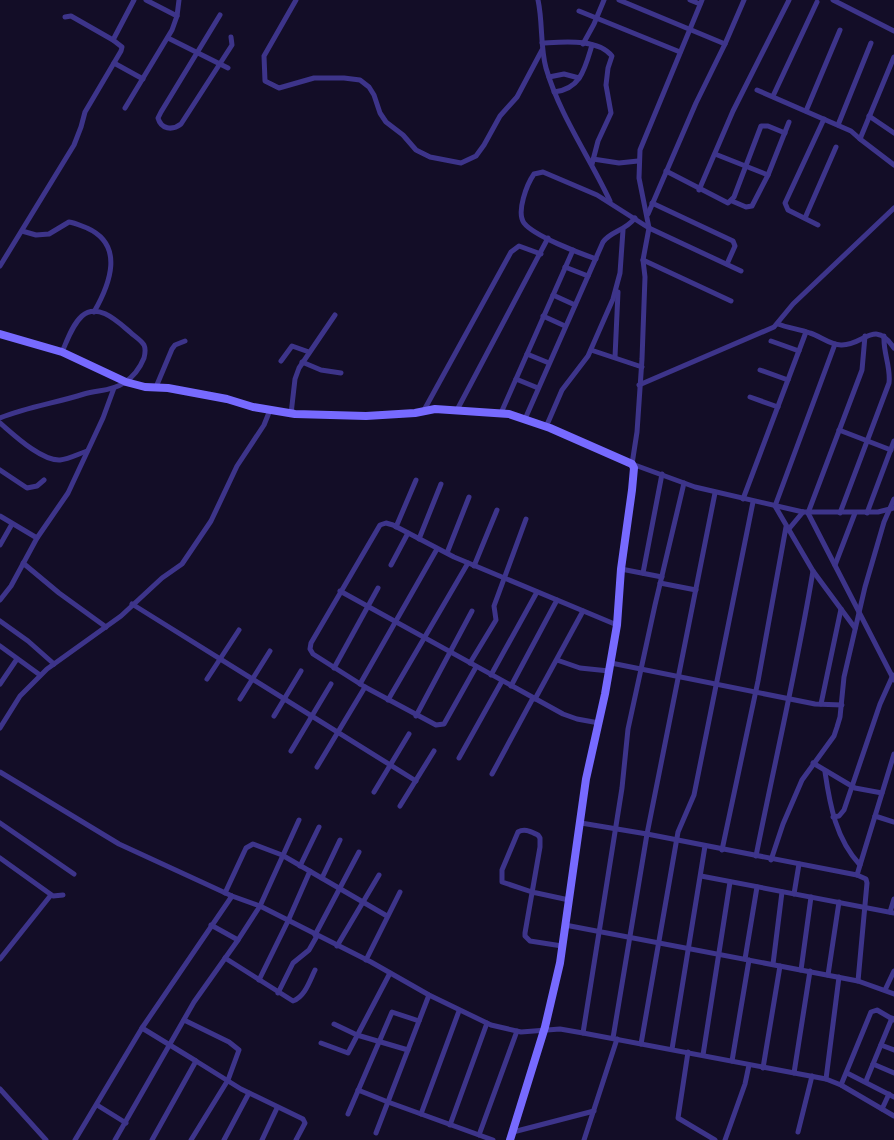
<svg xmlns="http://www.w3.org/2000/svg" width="894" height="1140" font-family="Rubik,sans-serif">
	<rect width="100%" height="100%" fill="#130d27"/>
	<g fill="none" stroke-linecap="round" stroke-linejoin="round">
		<!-- street -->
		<g stroke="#3d348a" stroke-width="5">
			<polyline points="146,0 177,16"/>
			<polyline points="296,0 264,56 265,81 279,88 314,78 344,78 360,80 369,87 374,95 380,113 386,122 403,135 416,150 430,157 461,163 476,156 484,145 500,116 517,97 542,50"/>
			<path d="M 538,0 C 543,23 540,46 546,68 C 560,116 589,156 610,201"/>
			<polyline points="619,0 725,44"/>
			<polyline points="690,0 700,4"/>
			<polyline points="702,0 640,150 639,178 649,228 643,260 645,277 642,359 637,432 632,464 695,487 803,512 878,512 894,508"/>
			<polyline points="833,0 894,31"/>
			<polyline points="579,11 680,52"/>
			<path d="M 220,15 L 161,112 L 158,118 C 161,129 172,131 181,124 L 232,45 L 231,37"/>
			<polyline points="168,38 228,68"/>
			<polyline points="113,40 134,0"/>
			<path d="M 542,43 C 563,42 597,38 612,56 L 608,68 L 606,85 L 611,113 L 598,141 L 592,164"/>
			<polyline points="583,44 594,24 604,0"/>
			<polyline points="894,57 860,139 894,165"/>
			<polyline points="114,63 143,79"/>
			<polyline points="549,77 564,74 579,78"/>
			<polyline points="757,90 851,131 860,139"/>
			<path d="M 554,92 C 581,89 585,68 592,45"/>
			<polyline points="773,96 817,2"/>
			<polyline points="125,108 172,30 177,16 179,0"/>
			<polyline points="806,111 840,30"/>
			<polyline points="869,116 894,133"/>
			<polyline points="838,125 871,43"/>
			<polyline points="715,154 768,175"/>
			<polyline points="593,159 619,163 638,161"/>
			<polyline points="666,171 728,203 734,197 761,126 768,126 785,133"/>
			<polyline points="699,190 733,111 789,0"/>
			<polyline points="732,201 746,207 752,206 768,175 789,122"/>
			<polyline points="652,203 733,241 735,246 727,264"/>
			<polyline points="648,214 696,103 725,44 744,0"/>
			<polyline points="805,218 836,147"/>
			<polyline points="818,225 788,210 785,203 824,119"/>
			<path d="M 22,231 L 36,235 L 49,234 L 69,222 C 76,223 81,226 87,228 C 125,245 110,284 94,312"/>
			<path d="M 596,259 C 579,253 534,236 524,223 C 516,212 527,184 534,174 L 543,172 L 597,195 L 649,228 L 741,271"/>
			<polyline points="643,260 731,301"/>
			<polyline points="0,266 74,145 81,127 85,112 121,51 122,47 113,40 71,16 65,17"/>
			<polyline points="565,267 588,276"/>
			<polyline points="553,295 575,305"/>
			<polyline points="543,316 565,326"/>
			<path d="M 778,324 C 788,328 799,329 810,333 C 820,336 830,345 841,345 C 864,346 874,318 894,348"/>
			<polyline points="865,336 862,370 808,513 894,680"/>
			<polyline points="771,341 799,351"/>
			<polyline points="835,344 775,506 813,571 855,628"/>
			<polyline points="591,350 642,367"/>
			<polyline points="527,354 549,363"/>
			<polyline points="615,357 618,292"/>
			<polyline points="281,361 292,346 309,352"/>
			<polyline points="302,362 321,370 341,373"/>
			<polyline points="760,370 788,380"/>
			<polyline points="516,379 538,388"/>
			<polyline points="639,385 774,327 793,304 894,208"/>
			<polyline points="156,387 172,349 175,345 185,341"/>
			<polyline points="750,397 778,407"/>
			<polyline points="457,410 548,238"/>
			<polyline points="423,412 511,252 519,246 541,254"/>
			<polyline points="501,413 573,250"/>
			<polyline points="291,414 295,379 299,368 335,315"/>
			<path d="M 0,418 C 27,407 56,403 84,394 C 98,390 112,391 124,383 C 133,377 140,368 144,358 C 145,354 146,349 144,345 C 141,340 134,336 130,332 C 118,322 98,302 82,316 C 72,325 67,341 62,352"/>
			<path d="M 525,419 L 603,242 C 611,231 625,231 635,218"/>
			<path d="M 0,423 C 13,434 41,461 60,460 C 69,459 78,454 87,451"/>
			<polyline points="546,427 562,390 588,356 613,299 620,273 623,230"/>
			<polyline points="839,430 891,450"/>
			<polyline points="0,470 27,488 37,486 44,480"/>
			<polyline points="743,499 806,332"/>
			<path d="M 840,513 L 889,383 C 891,367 883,353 884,336"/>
			<polyline points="867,513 894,441"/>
			<polyline points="0,516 37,538"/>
			<polyline points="396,527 416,480"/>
			<polyline points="788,530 803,512"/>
			<polyline points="419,539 441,484"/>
			<polyline points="0,545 12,524"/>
			<polyline points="447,553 469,497"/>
			<polyline points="23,563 59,593 106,627"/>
			<polyline points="391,565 408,533"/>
			<polyline points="835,565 855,513"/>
			<polyline points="474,566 497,510"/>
			<polyline points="621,569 662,577"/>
			<polyline points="643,573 662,474"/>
			<polyline points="660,583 696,590"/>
			<polyline points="340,591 563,714 577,719 599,723"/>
			<polyline points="0,600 11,586 37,538 68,493 103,418 114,388"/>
			<polyline points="132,604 416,781"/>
			<polyline points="0,621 28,641 54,664"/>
			<polyline points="0,646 40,675"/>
			<polyline points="557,660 580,668 609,671"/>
			<polyline points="470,663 496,620 494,606 526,519"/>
			<polyline points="611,663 815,704 842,705"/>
			<polyline points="476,667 444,724 436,725 365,687 313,654 310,649 311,643 380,525 386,523 393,525 454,557 617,625"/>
			<polyline points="334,668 378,588"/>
			<polyline points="491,675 537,592"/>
			<polyline points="207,679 239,630"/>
			<polyline points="0,684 17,659"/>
			<polyline points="360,684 437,549"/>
			<polyline points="511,686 557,600"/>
			<polyline points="240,699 270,651"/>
			<polyline points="535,699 583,611"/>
			<polyline points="388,700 468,563"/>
			<polyline points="821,704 841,609"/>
			<polyline points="274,716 301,671"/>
			<polyline points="416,716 472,611"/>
			<polyline points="0,728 20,696 47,669 121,616 162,578 182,564 211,521 237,466 264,425 270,410"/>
			<polyline points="291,751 331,684"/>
			<polyline points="459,758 502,681"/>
			<polyline points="813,763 855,788 882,793"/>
			<polyline points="317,767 365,687"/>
			<polyline points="0,772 119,844 232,896 260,906 371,962 429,995 491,1025 521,1032 560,1029 583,1033 826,1079 841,1085 894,1116"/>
			<path d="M 825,772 C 830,806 836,839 860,865"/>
			<polyline points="492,774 533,698"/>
			<polyline points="374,792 409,734"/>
			<polyline points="400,806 434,751"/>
			<polyline points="875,816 894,822"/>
			<polyline points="833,817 839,816 844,810 880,704 893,675"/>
			<polyline points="0,823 74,874"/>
			<polyline points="581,823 647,834 857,875 866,879 867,883 858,981"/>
			<polyline points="722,850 758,681 786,527"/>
			<path d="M 756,856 C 775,761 797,667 813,571"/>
			<polyline points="0,858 53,896 63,895"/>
			<polyline points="771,860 783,824 802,780 834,736 837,727 840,717 844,677 865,587 884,522 894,499"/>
			<polyline points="300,866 319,827"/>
			<polyline points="857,875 894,754"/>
			<polyline points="701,876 894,913"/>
			<polyline points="322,878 340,840"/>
			<polyline points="225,893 246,848 253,844 282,855 387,916"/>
			<polyline points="794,894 799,864"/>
			<polyline points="890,912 894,899"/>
			<polyline points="211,925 238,940"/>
			<polyline points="565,925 858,981 894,994"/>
			<polyline points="315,935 359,852"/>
			<polyline points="337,946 379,875"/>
			<path d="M 562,946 L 530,941 L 525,936 L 525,933 L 540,847 L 540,838 L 538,835 C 531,832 525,828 518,832 L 502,870 L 502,882 L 532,892 L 569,900"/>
			<path d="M 225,958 L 293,1001 C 305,997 310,980 315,970"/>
			<polyline points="0,959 51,895"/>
			<polyline points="745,959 757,887"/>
			<polyline points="366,960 400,892"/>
			<polyline points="773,964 782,892"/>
			<polyline points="801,970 811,897"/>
			<polyline points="828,975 839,902"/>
			<polyline points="259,980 288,921 310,871"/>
			<polyline points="885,990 894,971"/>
			<polyline points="278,993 293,963 309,950 317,936"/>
			<polyline points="184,1020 229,1042 239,1050 228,1080 191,1140"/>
			<polyline points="334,1024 357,1035 408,1050"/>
			<polyline points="142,1028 196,1061 152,1140"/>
			<polyline points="583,1033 622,788 628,729 655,605 684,483"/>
			<polyline points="613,1038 647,834 715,493"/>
			<polyline points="321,1043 348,1053 390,973"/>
			<polyline points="641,1044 678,832 694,795 753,502"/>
			<polyline points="881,1045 894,1050"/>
			<polyline points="672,1049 705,846"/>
			<polyline points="688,1052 678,1118 715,1140"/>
			<polyline points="703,1055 730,882"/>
			<polyline points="196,1061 241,1089 303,1119 305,1123 296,1140"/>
			<polyline points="732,1061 749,960"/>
			<polyline points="873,1064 894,1073"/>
			<polyline points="763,1068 780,966"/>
			<polyline points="794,1073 810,971"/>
			<polyline points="847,1073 894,1097"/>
			<polyline points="826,1079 839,977"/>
			<polyline points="866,1081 892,1018"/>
			<polyline points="841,1085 871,1012 877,1010 894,1020"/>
			<polyline points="0,1089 46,1140"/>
			<polyline points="358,1090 388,1102 493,1140"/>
			<polyline points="97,1105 126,1123"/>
			<polyline points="882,1109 889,1094"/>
			<polyline points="348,1114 392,1012 419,1021"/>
			<polyline points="421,1114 459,1011"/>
			<polyline points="450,1125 487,1023"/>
			<polyline points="513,1132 594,1111"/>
			<polyline points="798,1132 812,1076"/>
			<polyline points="376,1133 429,995"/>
			<polyline points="479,1135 517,1031"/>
			<polyline points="75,1140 142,1028 232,896"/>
			<polyline points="115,1140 194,1002 238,940 260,906 299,820"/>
			<polyline points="224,1140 249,1093"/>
			<polyline points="262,1140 277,1108"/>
			<polyline points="584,1140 617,1039"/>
			<polyline points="725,1140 745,1084 749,1065"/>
		</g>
		<!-- secondary -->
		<polyline stroke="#776aff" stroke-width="8" points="0,334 62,352 126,382 145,387 168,388 227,399 253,407 295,414 366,416 415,413 435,409 509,414 550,428 632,464 634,468 632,490 621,569 617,625 605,694 586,779 560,963 545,1027 510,1140"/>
	</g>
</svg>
